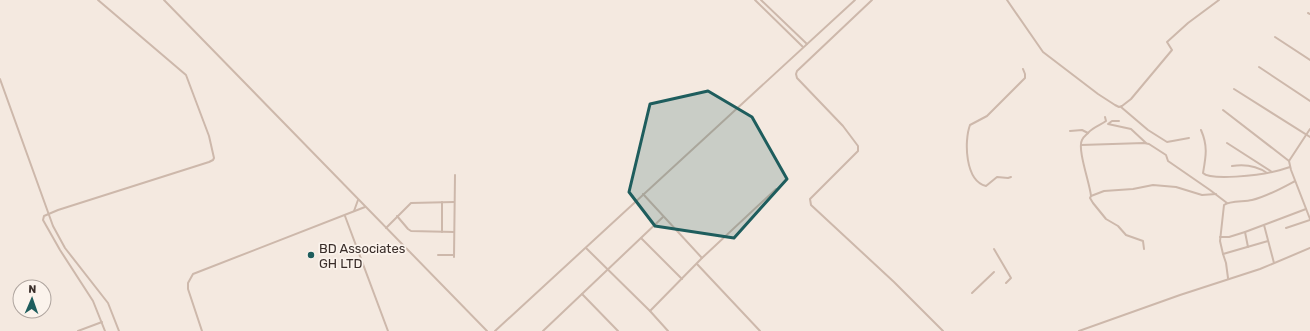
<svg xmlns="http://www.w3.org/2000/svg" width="1310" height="331" font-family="Rubik,sans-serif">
	<rect width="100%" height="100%" fill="#f4e9e0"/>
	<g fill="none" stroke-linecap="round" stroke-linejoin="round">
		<!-- minor -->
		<g stroke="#cdb8ab" stroke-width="2">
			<polyline points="98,0 186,75 209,136 214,158 213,160 209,162 58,210 44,216 43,220 60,250 93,301 105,331"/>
			<path d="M 164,0 C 271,111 379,221 487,331"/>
			<polyline points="755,0 803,47"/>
			<polyline points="761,0 807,44"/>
			<polyline points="872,0 797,71 796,74 797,78 843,126 858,146 858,151 810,199 811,205 894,282 943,331"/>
			<polyline points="1007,0 1043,52 1098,94 1115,105 1119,107 1122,106 1131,99 1172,50 1167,42 1188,23 1219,0"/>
			<polyline points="1308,13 1310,14"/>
			<polyline points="1275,37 1310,60"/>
			<polyline points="1259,67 1310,101"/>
			<polyline points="0,79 53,226 65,248 108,303 119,331"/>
			<polyline points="1234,89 1310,137"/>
			<polyline points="1121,107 1148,130 1167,142 1189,138"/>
			<polyline points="1223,110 1289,161 1291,170 1310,219"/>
			<polyline points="1119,121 1112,121 1108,124 1131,129 1146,143"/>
			<path d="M 1201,130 C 1208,146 1206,156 1203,173 C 1211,181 1260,175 1272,172 C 1278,171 1284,169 1290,167"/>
			<polyline points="1070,131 1082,130 1088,133"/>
			<polyline points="1227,143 1272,172"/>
			<polyline points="1081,145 1144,143 1149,144 1166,155 1168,161 1210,190 1227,203"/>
			<polyline points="1289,161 1310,129"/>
			<path d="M 1232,166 C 1245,164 1257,166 1267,173"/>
			<path d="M 1011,177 L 1008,178 L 997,177 L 986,186 C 965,181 964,141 970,125 L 987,116 L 1025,78 L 1025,74 L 1023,69"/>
			<polyline points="643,194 702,258"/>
			<path d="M 1091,196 C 1090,184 1077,149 1082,140 C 1083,137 1086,135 1088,133 C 1093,127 1101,125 1106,121 L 1105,117"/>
			<polyline points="442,202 442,232"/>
			<polyline points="354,211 358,200"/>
			<polyline points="345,216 388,331"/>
			<polyline points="397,216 408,229 411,231 454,232"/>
			<polyline points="1264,225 1274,263"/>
			<polyline points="386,228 411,203 454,202"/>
			<polyline points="1286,228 1310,220"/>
			<polyline points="1245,232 1248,247"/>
			<polyline points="1220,237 1229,237 1245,232 1306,209"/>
			<polyline points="641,238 682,279"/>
			<polyline points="586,248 650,311 668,331"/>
			<polyline points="994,249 1011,278 1006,283"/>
			<polyline points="1144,249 1143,241 1126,235 1118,226 1106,219 1093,203 1090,198 1091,196 1104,191 1133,189 1153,185 1176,187 1202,195 1216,194"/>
			<polyline points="1223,254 1268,241"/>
			<polyline points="438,255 454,255"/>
			<polyline points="454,257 455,175"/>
			<polyline points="697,264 760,331"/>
			<path d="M 1228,278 L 1226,263 L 1223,254 L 1220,241 L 1224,205 C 1230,200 1244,202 1252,200 C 1266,197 1282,188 1295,181"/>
			<polyline points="972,293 994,272"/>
			<polyline points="582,294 618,331"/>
			<polyline points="650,311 702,258 776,189"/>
			<polyline points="78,331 102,322"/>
			<polyline points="202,331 188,289 188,283 193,274 365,207"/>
			<polyline points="495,331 855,0"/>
			<polyline points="543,331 663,217"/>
			<polyline points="1079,331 1180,295 1260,269 1310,248"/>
		</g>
	</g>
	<!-- marked area -->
	<path fill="#1e5d5d" fill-opacity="0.2" stroke="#1e5d5d" stroke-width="3" stroke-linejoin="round" d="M 708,91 L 752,117 L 787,179 L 734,238 L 655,226 L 629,192 L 650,104 Z"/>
	<!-- markers -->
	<circle fill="#1e5d5d" stroke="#fbf3ec" stroke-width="1.5" cx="311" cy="255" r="4"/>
	<g text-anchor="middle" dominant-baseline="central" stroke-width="3.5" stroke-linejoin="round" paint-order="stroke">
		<!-- poi labels -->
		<g font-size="13" fill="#3a2e2a" stroke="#fbf3ec" text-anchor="start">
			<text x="319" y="248">BD Associates<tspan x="319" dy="15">GH LTD</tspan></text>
		</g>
	</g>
	<!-- north arrow -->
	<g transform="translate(32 299) rotate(2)"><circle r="19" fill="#fbf3ec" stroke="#aea49e"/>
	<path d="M0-3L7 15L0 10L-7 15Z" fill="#1e5d5d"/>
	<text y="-6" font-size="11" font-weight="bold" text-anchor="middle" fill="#3a2e2a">N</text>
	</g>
</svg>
